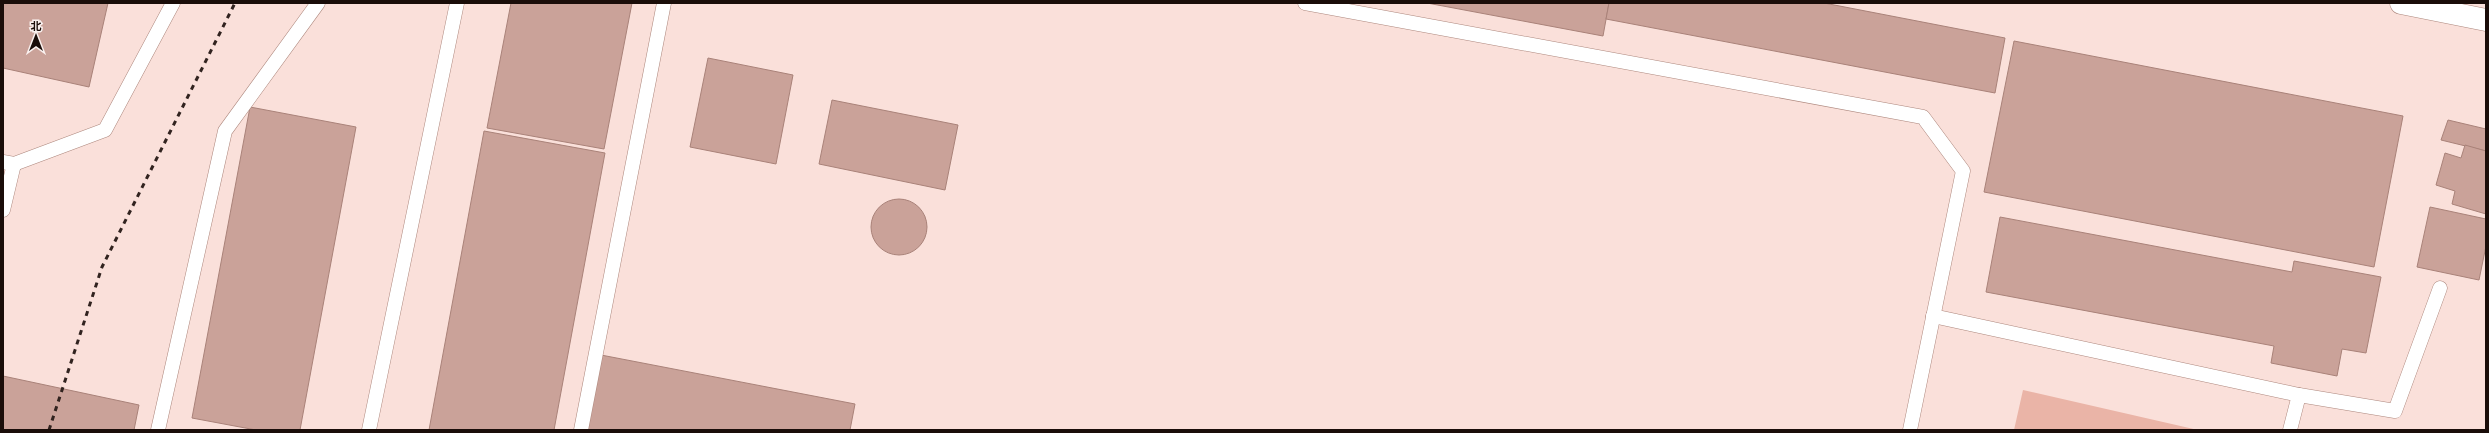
<svg xmlns="http://www.w3.org/2000/svg" width="2489" height="433" font-family="Signika,'Noto Sans SC',sans-serif">
	<rect width="100%" height="100%" fill="#fae0da"/>
	<!-- green -->
	<polygon fill="#eab4a7" points="2023,390 2198,430 2014,430"/>
	<!-- building -->
	<g fill="#caa299" stroke="#a98279">
		<polygon points="3,3 108,3 89,87 3,68"/>
		<polygon points="511,3 632,3 604,149 487,128"/>
		<polygon points="1427,3 1609,3 1603,36"/>
		<polygon points="1609,3 1824,3 2005,38 1995,93 1606,19"/>
		<polygon points="2014,41 2403,116 2374,267 1984,192"/>
		<polygon points="708,58 793,75 776,164 690,147"/>
		<polygon points="832,100 958,125 945,190 819,164"/>
		<polygon points="250,107 356,127 300,430 256,430 192,418"/>
		<polygon points="2448,120 2486,129 2486,151 2441,140"/>
		<polygon points="484,131 605,153 554,430 429,430"/>
		<polygon points="2465,145 2486,151 2486,214 2452,204 2455,191 2436,185 2445,153 2461,158"/>
		<circle cx="899" cy="227" r="28"/>
		<polygon points="2430,207 2486,219 2486,246 2479,280 2417,267"/>
		<polygon points="2000,217 2292,272 2294,261 2381,277 2366,353 2342,349 2337,376 2271,363 2274,346 1986,292"/>
		<polygon points="601,355 855,404 850,430 587,430"/>
		<polygon points="3,376 139,405 134,430 3,430"/>
	</g>
	<g fill="none" stroke-linecap="round" stroke-linejoin="round">
		<defs>
			<g id="lane">
				<polyline points="1305,3 1923,117 1963,171 1910,430"/>
				<polyline points="3,162 14,164 105,130 173,3"/>
				<polyline points="3,210 14,164"/>
				<polyline points="1933,316 2299,395 2290,430"/>
				<polyline points="2299,395 2395,411 2440,288"/>
				<polyline points="158,430 225,131 318,3"/>
				<polyline points="369,430 457,3"/>
				<polyline points="581,430 664,3"/>
			</g>
			<polyline id="street" points="2401,3 2486,20"/>
		</defs>
		<!-- lane casing -->
		<use href="#lane" stroke="#ad877d" stroke-width="15"/>
		<!-- street casing -->
		<use href="#street" stroke="#ad877d" stroke-width="23"/>
		<!-- lane -->
		<use href="#lane" stroke="#fff" stroke-width="14"/>
		<!-- street -->
		<use href="#street" stroke="#fff" stroke-width="22"/>
		<!-- rail -->
		<polyline stroke="#31231f" stroke-width="3" stroke-dasharray="5 5" stroke-linecap="butt" points="49,430 102,267 235,3"/>
	</g>
	<!-- border -->
	<rect width="2489" height="433" fill="none" stroke="#1a0d09" stroke-width="8"/>
	<!-- north arrow -->
	<g transform="translate(36 36)" stroke="#faf1ef" stroke-width="3" paint-order="stroke">
	<path d="M0-3L7 15L0 10L-7 15Z" fill="#1a0d09"/>
	<text y="-6" font-size="11" font-weight="bold" text-anchor="middle" fill="#1a0d09">北</text>
	</g>
</svg>
